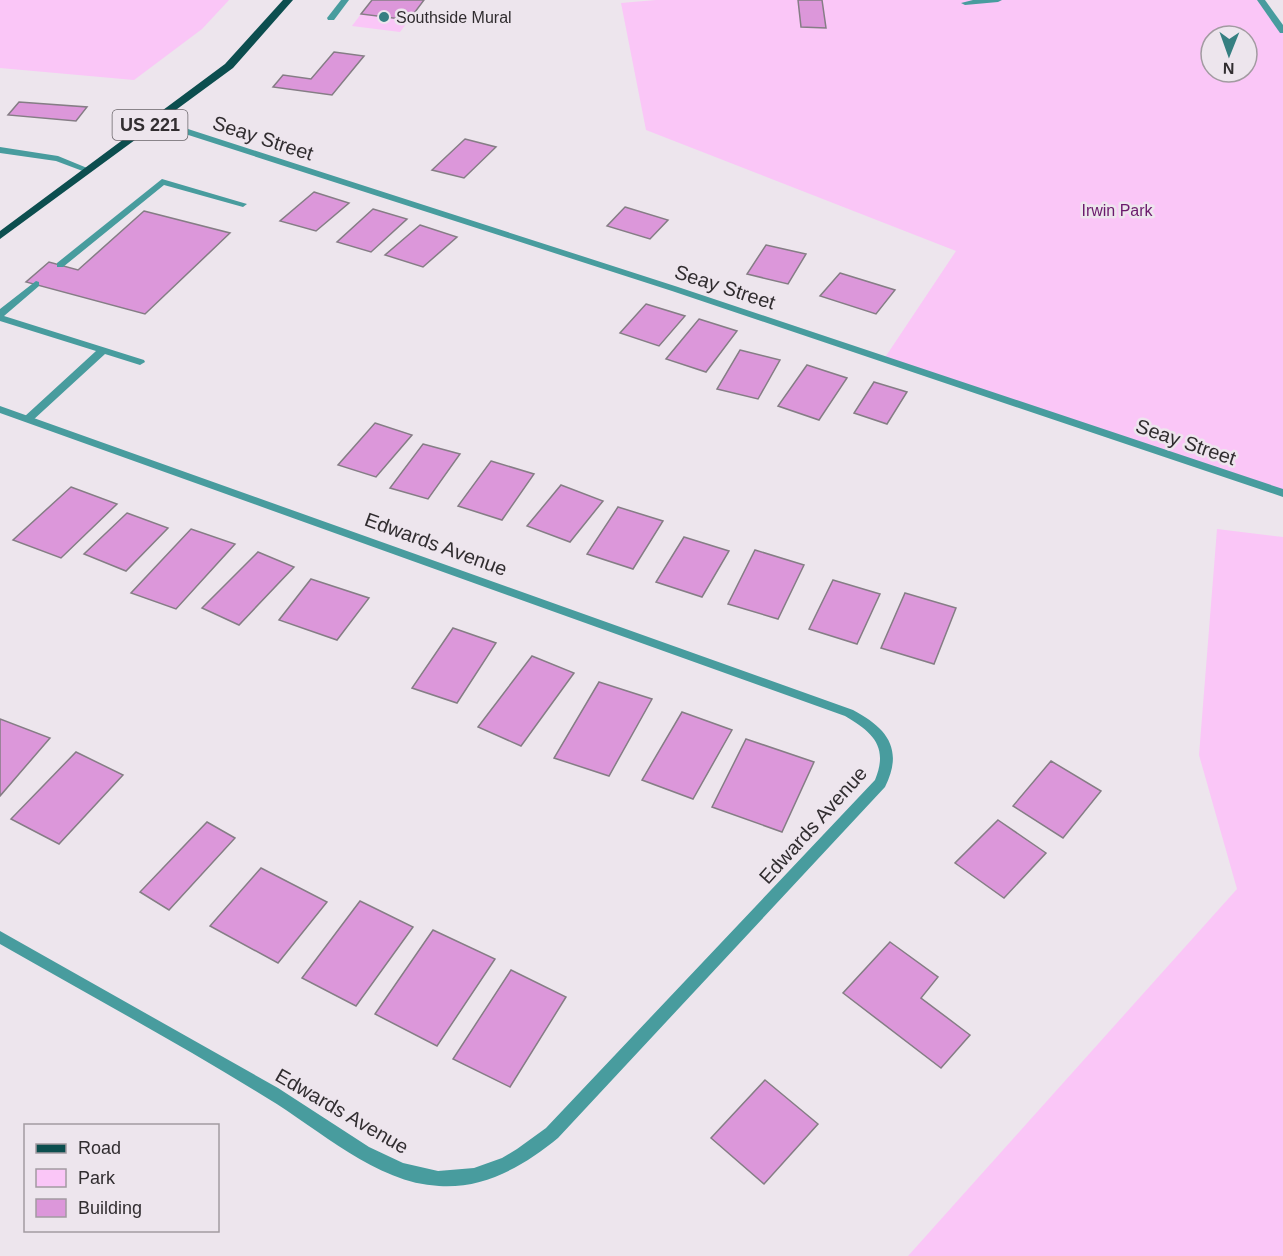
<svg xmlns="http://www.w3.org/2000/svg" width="1283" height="1256" font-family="Arial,sans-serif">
	<rect width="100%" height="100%" fill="#ede5ed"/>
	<!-- green -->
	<g fill="#fac6f7" fill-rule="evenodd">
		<polygon points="0,0 229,0 202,29 134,80 0,68"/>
		<path d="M 656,0 L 1261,0 L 1283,31 L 1283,493 L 884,359 L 956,251 L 646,130 L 621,3 ZM 1211,36 L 1247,36 L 1247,72 L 1211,72 Z"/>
		<polygon points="361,14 409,20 400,32 352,26"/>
		<polygon points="1217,529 1283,537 1283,1256 908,1256 1237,889 1199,755"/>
	</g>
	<!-- building -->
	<g fill="#dc97da" stroke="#857d85" stroke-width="1.5">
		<polygon points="372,0 424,0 409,20 361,14"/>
		<polygon points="798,0 822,0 826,28 801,27"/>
		<polygon points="334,52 364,56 332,95 273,87 283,75 311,79"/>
		<polygon points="19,102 87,107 76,121 8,115"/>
		<polygon points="465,139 496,147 464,178 432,170"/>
		<polygon points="314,192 349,203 316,231 280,221"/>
		<polygon points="625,207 668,220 650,239 607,226"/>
		<polygon points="373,209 407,219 371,252 337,242"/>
		<polygon points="144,211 230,233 145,314 26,282 49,262 78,270"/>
		<polygon points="420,225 457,237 423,267 385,255"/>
		<polygon points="766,245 806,254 788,284 747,274"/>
		<polygon points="840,273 895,290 876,314 820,296"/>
		<polygon points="646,304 685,316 659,346 620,333"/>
		<polygon points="699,319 737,331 706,372 666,359"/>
		<polygon points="740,350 780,360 758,399 717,389"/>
		<polygon points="807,365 847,378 819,420 778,406"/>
		<polygon points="874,382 907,392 887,424 854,413"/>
		<polygon points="375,423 412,435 376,477 338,465"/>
		<polygon points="423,444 460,454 428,499 390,488"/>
		<polygon points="491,461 534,474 502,520 458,506"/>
		<polygon points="561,485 603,501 570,542 527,526"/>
		<polygon points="71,487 117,504 61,558 13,540"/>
		<polygon points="618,507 663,521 633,569 587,554"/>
		<polygon points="127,513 168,528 126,571 84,554"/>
		<polygon points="191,529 235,544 176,609 131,593"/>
		<polygon points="684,537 729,551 702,597 656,582"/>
		<polygon points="755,550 804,565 778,619 728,604"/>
		<polygon points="258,552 294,567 239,625 202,608"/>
		<polygon points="311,579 369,598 337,640 279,620"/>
		<polygon points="833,580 880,594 857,644 809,629"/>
		<polygon points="905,593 956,608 934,664 881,648"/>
		<polygon points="453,628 496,643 457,703 412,688"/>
		<polygon points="532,656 574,673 521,746 478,727"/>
		<polygon points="599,682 652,699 609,776 554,758"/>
		<polygon points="682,712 732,730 693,799 642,780"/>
		<polygon points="0,719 50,738 0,796"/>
		<polygon points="746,739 814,762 782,832 712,807"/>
		<polygon points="76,752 123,775 59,844 11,819"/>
		<polygon points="1051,761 1101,791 1063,838 1013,806"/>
		<polygon points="998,820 1046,853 1004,898 955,863"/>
		<polygon points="207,822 235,838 169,910 140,892"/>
		<polygon points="261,868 327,902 278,963 210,926"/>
		<polygon points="360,901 413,927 356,1006 302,978"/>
		<polygon points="433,930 495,959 437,1046 375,1014"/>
		<polygon points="890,942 938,977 921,998 970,1035 941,1068 843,993"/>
		<polygon points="511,970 566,997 510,1087 453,1059"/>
		<polygon points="765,1080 818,1124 764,1184 711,1138"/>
	</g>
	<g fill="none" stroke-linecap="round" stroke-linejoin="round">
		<!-- service -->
		<g fill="#489c9e" fill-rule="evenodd">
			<polygon points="341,0 349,0 334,20 328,20 327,18"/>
			<polygon points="973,0 1002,0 998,2 965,5 961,3"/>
			<polygon points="0,147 58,156 92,170 88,173 56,161 0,153"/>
			<polygon points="162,179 247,204 243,207 164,185 63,267 57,267 57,263"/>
			<polygon points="36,281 39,282 39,286 4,316 144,360 145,362 140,365 105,354 32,421 24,421 23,419 24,417 96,351 0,321 0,309"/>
		</g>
		<!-- minor -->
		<g fill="#489c9e" fill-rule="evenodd">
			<polygon points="1257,0 1265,0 1283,25 1283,33 1280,33"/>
			<polygon points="154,118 678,287 1283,489 1283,497 672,291 151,123 151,119"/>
			<path d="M 0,406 L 853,710 C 887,728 904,749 885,787 L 558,1138 C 524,1166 484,1189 439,1186 C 376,1183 319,1129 267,1098 C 180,1044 89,995 0,944 L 0,931 L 278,1088 L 369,1147 L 403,1163 L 438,1171 L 474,1168 L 502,1158 L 517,1149 L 546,1128 L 875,780 C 889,746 872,732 845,716 L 0,413 Z"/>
		</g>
		<!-- primary -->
		<polygon fill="#0c4e4f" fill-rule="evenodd" points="283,0 293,0 233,68 0,239 0,231 225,64"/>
	</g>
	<!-- markers -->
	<circle fill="#367f81" stroke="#ede5ed" stroke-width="2" cx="384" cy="17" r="6"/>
	<g text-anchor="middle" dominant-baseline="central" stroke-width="5" stroke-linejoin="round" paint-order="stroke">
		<!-- far-poi labels -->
		<g font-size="16" fill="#312d30" stroke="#ede5ed" text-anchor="start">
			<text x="396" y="17">Southside Mural</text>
		</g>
		<!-- far-park labels -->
		<g font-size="16" fill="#6b1a6c" stroke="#ede5ed">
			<text x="1117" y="210">Irwin Park</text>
		</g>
		<!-- shield labels -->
		<rect fill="#ede5ed" stroke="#696469" stroke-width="1.5" x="112.5" y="110" width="75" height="30" rx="4.5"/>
		<g font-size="18" font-weight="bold" fill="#312d30">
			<text x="150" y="125">US 221</text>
		</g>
		<!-- street labels -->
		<g font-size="20" fill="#312d30" stroke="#ede5ed">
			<text transform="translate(263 138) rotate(18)">Seay Street</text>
			<text transform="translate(725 287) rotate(18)">Seay Street</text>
			<text transform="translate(1186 442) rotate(19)">Seay Street</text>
			<text transform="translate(436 544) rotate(20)">Edwards Avenue</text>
			<text transform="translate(813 825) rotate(-48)">Edwards Avenue</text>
			<text transform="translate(342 1111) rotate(30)">Edwards Avenue</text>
		</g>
	</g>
	<!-- legend -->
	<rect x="24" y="1124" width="195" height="108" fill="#ede5ed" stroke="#a29ba1" stroke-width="1.5"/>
	<rect x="36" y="1144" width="30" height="9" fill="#0c4e4f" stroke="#a29ba1" stroke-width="1.5"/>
	<text x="78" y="1154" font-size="18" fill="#312d30">Road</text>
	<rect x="36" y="1169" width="30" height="18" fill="#fac6f7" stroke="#a29ba1" stroke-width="1.5"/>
	<text x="78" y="1184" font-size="18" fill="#312d30">Park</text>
	<rect x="36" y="1199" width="30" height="18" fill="#dc97da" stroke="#a29ba1" stroke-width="1.5"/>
	<text x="78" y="1214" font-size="18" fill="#312d30">Building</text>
	<!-- north arrow -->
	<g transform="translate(1229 54) rotate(181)"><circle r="28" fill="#ede5ed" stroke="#a29ba1" stroke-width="1.5"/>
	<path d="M0-4.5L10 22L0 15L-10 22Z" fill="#367f81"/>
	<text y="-9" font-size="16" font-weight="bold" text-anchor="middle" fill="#312d30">N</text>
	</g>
</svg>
